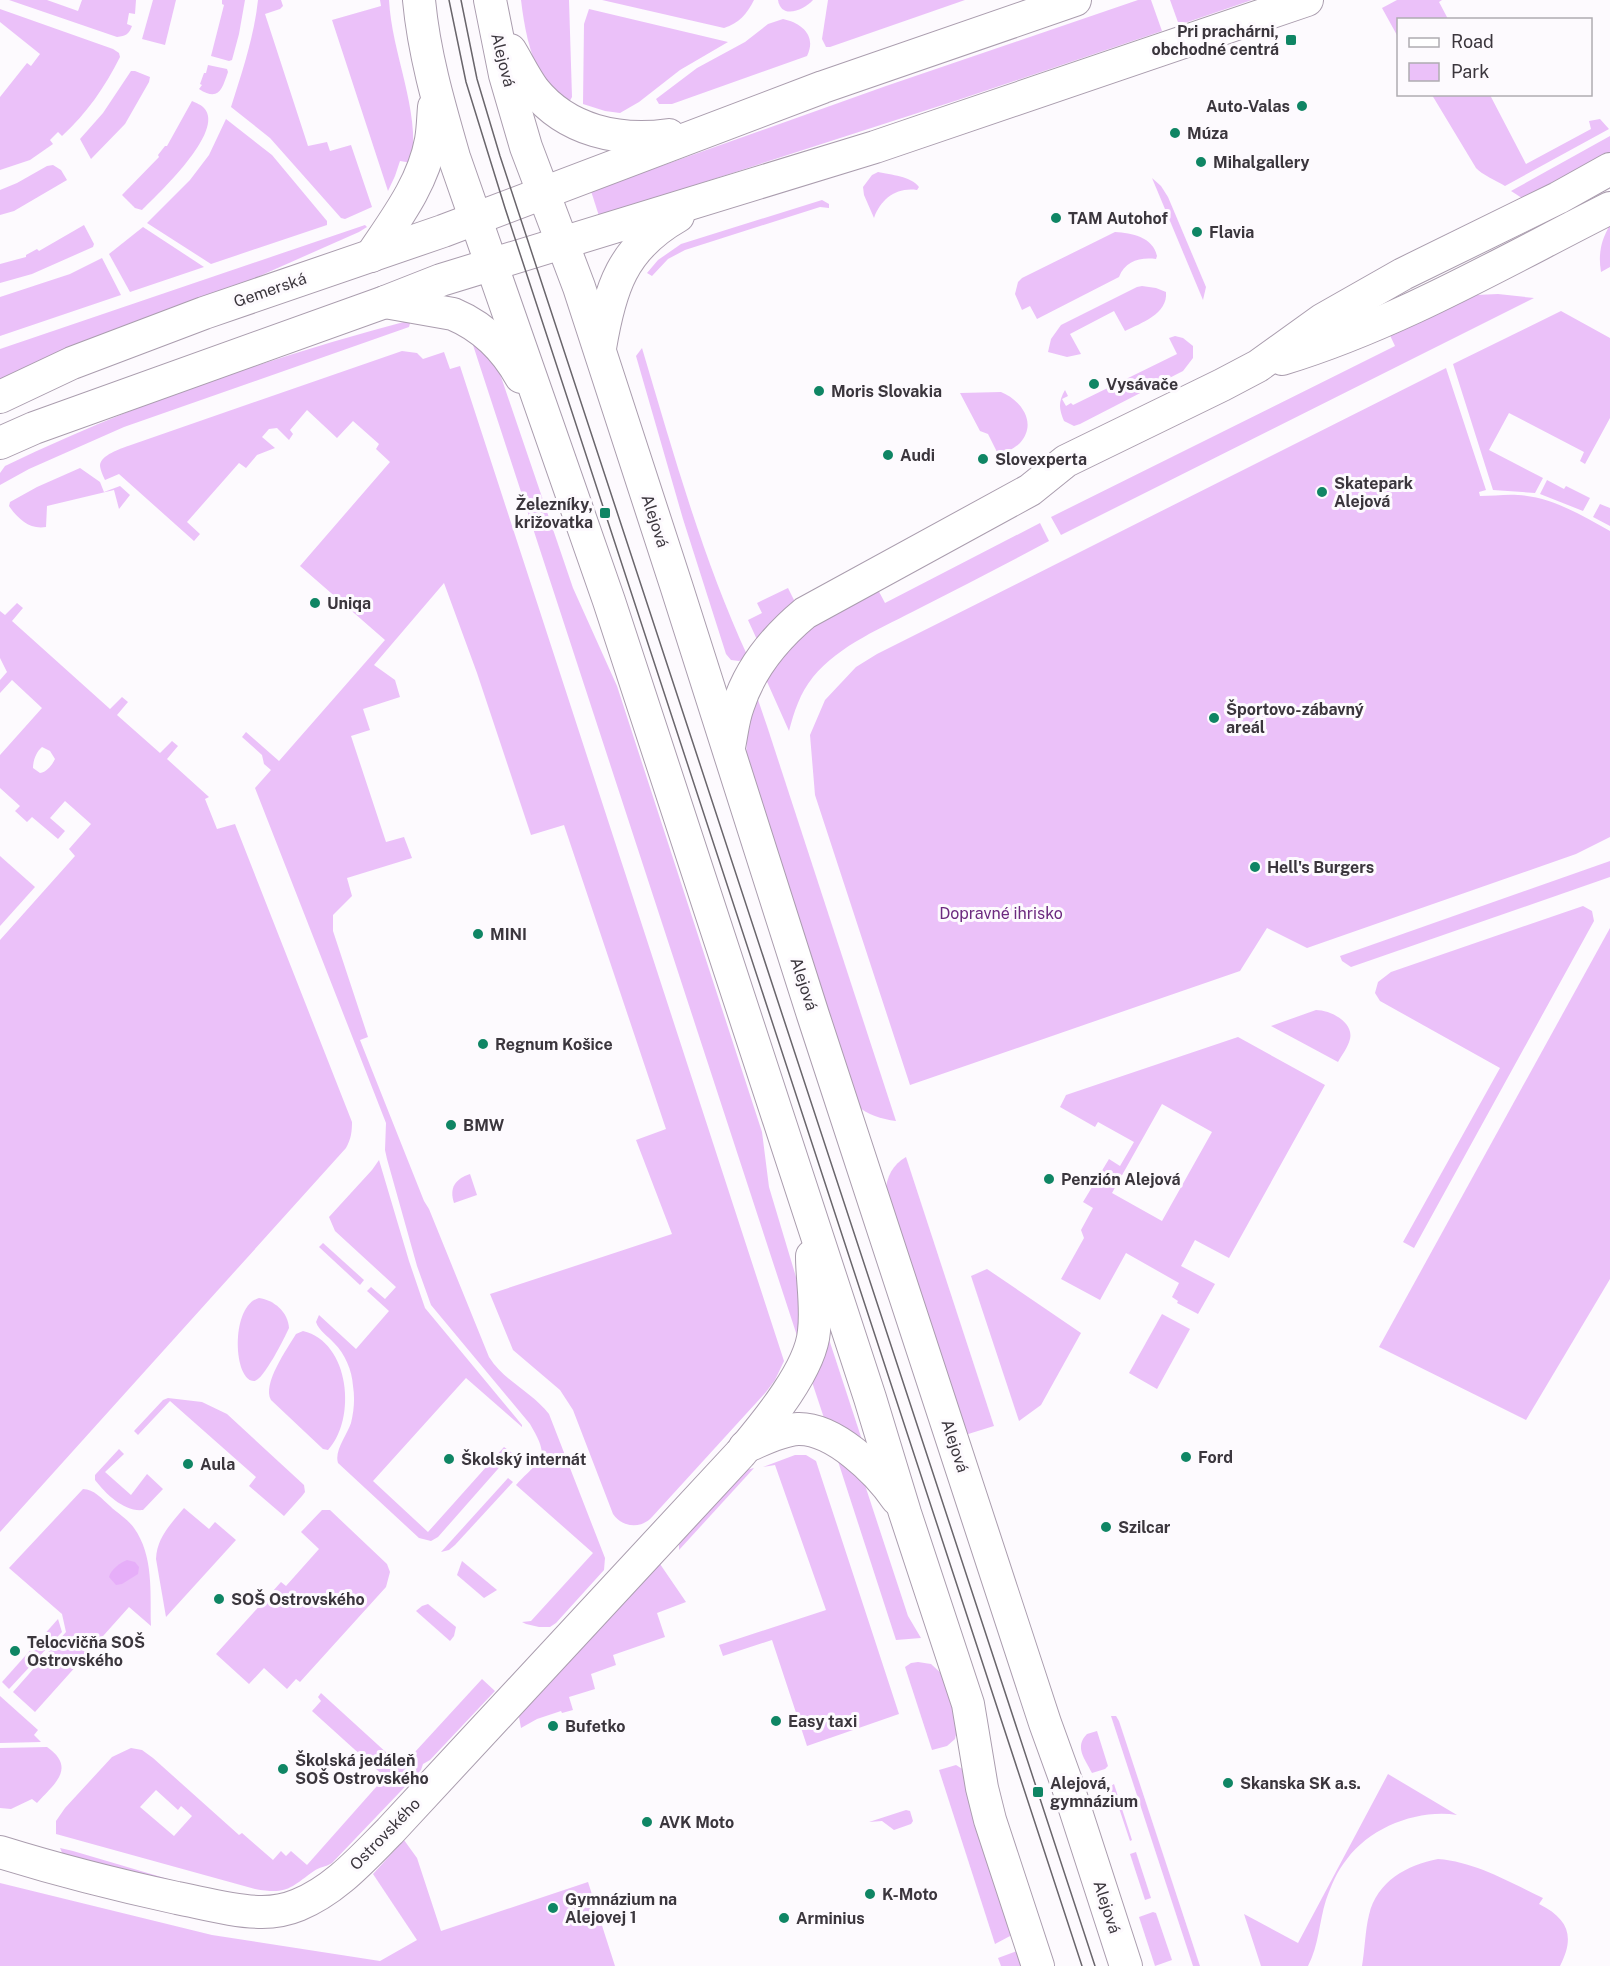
<svg xmlns="http://www.w3.org/2000/svg" width="1610" height="1966" font-family="'Public Sans',sans-serif">
	<rect width="100%" height="100%" fill="#fdfafe"/>
	<!-- green -->
	<g fill="#ebc1f9" fill-rule="evenodd">
		<path d="M 9,0 L 47,0 L 78,11 L 82,0 L 136,0 L 135,14 L 129,13 L 127,24 L 132,26 C 129,34 126,36 117,37 Z"/>
		<polygon points="153,0 176,0 165,45 142,39"/>
		<polygon points="222,0 245,0 239,34 232,60 229,61 211,56 224,5 222,4"/>
		<path d="M 258,0 L 281,0 L 283,6 L 280,9 L 265,14 L 308,146 L 327,142 L 330,151 L 351,145 L 372,207 L 345,219 L 341,218 L 270,138 L 231,107 C 242,72 254,37 258,0 Z"/>
		<path d="M 380,0 L 389,0 C 392,55 420,108 412,163 L 400,161 L 395,176 L 388,191 L 332,20 L 381,6 Z"/>
		<path d="M 521,0 L 569,0 L 572,97 L 567,106 C 559,97 548,88 542,77 C 529,54 524,25 521,0 Z"/>
		<path d="M 602,0 L 754,0 C 747,14 739,23 724,28 Z"/>
		<path d="M 778,0 L 813,0 C 804,10 781,20 778,0 Z"/>
		<polygon points="828,0 965,0 830,47 826,47 822,39"/>
		<polygon points="1138,0 1151,0 1162,31 958,100 599,216 591,191 886,86"/>
		<polygon points="1170,0 1252,0 1179,25"/>
		<polygon points="1397,0 1442,0 1439,2 1448,19 1398,20 1398,37 1382,8"/>
		<path d="M 0,9 L 113,49 L 119,53 L 120,57 C 105,87 87,113 62,136 L 58,132 L 50,140 L 53,144 L 30,160 L 0,170 L 0,97 L 27,63 L 31,66 L 40,54 L 0,22 Z"/>
		<polygon points="589,9 728,42 680,70 639,102 620,113 605,111 583,104 584,24"/>
		<path d="M 783,19 C 802,23 817,36 807,56 L 672,104 L 659,104 L 656,99 L 697,68 L 745,42 L 768,24 Z"/>
		<path d="M 208,65 L 227,69 L 228,72 C 222,89 219,102 199,89 L 202,85 L 200,84 L 204,73 L 206,73 Z"/>
		<polygon points="131,71 135,71 150,77 149,82 125,124 91,159 80,139 103,113"/>
		<path d="M 1432,95 L 1490,95 L 1526,164 L 1591,129 L 1589,121 L 1600,119 L 1609,129 L 1505,186 C 1497,181 1481,174 1476,168 Z"/>
		<path d="M 192,101 C 196,103 202,105 204,108 C 226,131 157,195 142,210 L 135,208 L 122,195 L 159,157 L 158,155 L 165,146 L 167,146 Z"/>
		<polygon points="226,119 272,155 327,221 327,225 211,264 147,223 190,180 209,155"/>
		<polygon points="1610,136 1610,152 1608,156 1525,200 1511,191"/>
		<polygon points="53,165 61,170 67,180 14,211 0,215 0,190 17,183 47,166"/>
		<path d="M 878,172 C 891,175 911,176 919,187 L 917,190 C 896,187 881,199 874,218 L 864,195 L 863,187 L 872,175 Z"/>
		<polygon points="1152,178 1161,186 1168,197 1206,287 1203,300"/>
		<polygon points="822,200 829,204 829,208 820,207 685,250 668,259 652,276 647,273 658,260 681,244"/>
		<polygon points="84,225 94,244 93,247 32,274 0,283 0,264 26,257 26,255 37,249 39,251"/>
		<polygon points="365,225 367,227 359,232 246,282 0,380 0,349"/>
		<path d="M 1610,225 L 1610,267 L 1601,272 C 1598,254 1601,240 1610,225 Z"/>
		<polygon points="143,227 204,267 130,292 109,254"/>
		<path d="M 1115,232 C 1132,233 1153,237 1157,256 L 1156,259 C 1140,257 1125,261 1119,277 L 1037,319 L 1030,306 L 1022,310 L 1015,294 L 1018,282 L 1022,278 Z"/>
		<polygon points="102,258 121,295 0,336 0,297 70,274"/>
		<path d="M 1142,286 L 1156,288 L 1166,292 C 1168,314 1141,323 1125,331 L 1114,311 L 1070,334 L 1081,354 L 1067,357 L 1048,352 L 1051,339 L 1061,325 L 1137,287 Z"/>
		<polygon points="1498,294 1534,298 1061,535 1051,517 1395,346 1387,329 1476,295"/>
		<polygon points="1561,311 1610,338 1610,418 1585,464 1580,461 1584,452 1509,413 1489,450 1543,478 1535,493 1493,490 1453,364"/>
		<path d="M 411,320 L 409,327 L 124,427 L 29,469 L 0,485 L 0,473 L 5,466 C 135,403 272,357 411,320 Z"/>
		<path d="M 1175,336 L 1183,338 L 1193,346 L 1193,358 L 1183,371 L 1080,424 L 1074,426 L 1064,421 C 1059,409 1058,402 1065,390 L 1068,396 L 1062,399 L 1066,406 L 1071,403 L 1073,405 L 1177,354 L 1169,338 Z"/>
		<polygon points="476,341 498,368 573,588 617,686 762,1132 769,1187 799,1287 801,1348 473,345"/>
		<path d="M 642,348 C 673,452 702,557 748,657 L 739,661 L 731,660 L 726,654 L 683,519 L 636,356 Z"/>
		<path d="M 402,351 L 417,353 L 423,359 L 444,352 L 450,369 L 460,366 L 784,1361 L 775,1380 L 766,1392 L 652,1517 C 641,1529 623,1528 613,1514 L 573,1410 L 560,1390 L 513,1350 L 490,1294 L 672,1234 L 636,1140 L 666,1129 L 564,825 L 531,835 L 477,673 L 444,583 L 374,665 L 395,680 L 400,697 L 363,709 L 370,730 L 351,736 L 386,842 L 404,837 L 412,858 L 347,878 L 352,896 L 333,915 L 333,931 L 368,1037 L 360,1040 L 424,1201 L 429,1209 L 489,1357 C 504,1381 532,1392 549,1414 L 605,1558 L 604,1570 L 556,1623 L 550,1627 L 539,1627 L 526,1624 L 522,1622 L 531,1621 L 593,1553 L 516,1485 C 542,1457 551,1460 530,1424 L 431,1305 L 417,1266 L 387,1159 L 385,1150 L 386,1123 L 255,788 L 271,770 L 264,764 L 262,755 L 242,737 L 246,732 L 279,761 L 385,640 L 300,566 L 390,462 L 376,449 L 379,444 L 353,421 L 337,438 L 307,410 L 290,430 L 293,434 L 289,440 L 277,428 L 269,429 L 262,437 L 275,448 L 257,455 L 246,468 L 239,463 L 187,522 L 200,534 L 194,541 L 119,474 L 105,480 C 103,476 100,469 100,465 C 101,455 120,449 128,446 Z"/>
		<path d="M 1446,368 L 1486,490 L 1479,492 L 1480,496 C 1493,496 1506,494 1518,495 C 1552,497 1581,515 1610,531 L 1610,837 L 1576,854 L 1307,948 L 1267,928 L 1240,971 L 910,1085 L 815,795 L 810,735 L 825,700 L 856,667 L 877,654 Z"/>
		<path d="M 1001,392 C 1021,400 1038,423 1020,443 C 1014,449 1006,452 999,456 L 988,434 L 980,431 L 960,393 Z"/>
		<path d="M 80,468 L 100,482 L 104,492 L 120,486 L 130,495 L 119,509 L 114,490 L 47,506 L 46,527 C 30,530 18,519 9,506 L 10,502 L 37,487 Z"/>
		<polygon points="1547,480 1564,489 1566,486 1590,498 1583,511 1540,494"/>
		<polygon points="1600,504 1610,508 1610,526 1593,517"/>
		<path d="M 1040,523 L 1049,541 C 1006,564 963,586 920,608 C 884,627 839,645 813,677 C 800,693 794,712 789,731 L 764,675 L 792,640 L 876,586 L 885,603 Z"/>
		<polygon points="788,588 797,606 759,644 748,620 762,613 757,603"/>
		<path d="M 17,603 L 23,608 L 12,621 L 110,709 L 122,697 L 128,702 L 117,715 L 160,753 L 172,741 L 178,746 L 167,759 L 209,797 L 205,799 L 217,829 L 235,824 L 352,1122 C 352,1132 351,1139 346,1148 L 0,1532 L 0,940 L 75,856 L 69,849 L 91,824 L 65,801 L 50,818 L 65,831 L 58,839 L 32,817 L 27,822 L 15,811 L 20,806 L 0,788 L 0,755 L 42,708 L 12,680 L 0,693 L 0,680 L 7,672 L 0,658 L 0,611 L 5,615 ZM 42,747 L 50,751 L 55,759 C 52,765 47,772 40,773 L 33,768 C 33,761 36,752 42,747 Z"/>
		<path d="M 755,691 L 767,726 L 896,1121 C 881,1119 868,1115 856,1105 L 746,755 L 748,725 Z"/>
		<polygon points="0,856 35,887 0,926"/>
		<polygon points="1610,861 1610,877 1351,967 1342,961 1340,956"/>
		<polygon points="1583,906 1592,911 1594,921 1414,1248 1403,1242 1500,1068 1380,1001 1375,993 1378,982 1391,972"/>
		<polygon points="1610,928 1610,1279 1526,1420 1379,1347"/>
		<path d="M 1316,1010 C 1330,1010 1354,1022 1350,1039 C 1348,1047 1342,1055 1338,1062 L 1271,1026 Z"/>
		<path d="M 1238,1037 L 1325,1085 L 1229,1258 L 1195,1240 L 1181,1266 L 1215,1284 L 1198,1314 L 1177,1303 L 1178,1301 L 1172,1297 L 1179,1283 L 1126,1253 L 1100,1300 L 1061,1279 L 1084,1238 L 1081,1230 L 1093,1208 L 1083,1202 L 1109,1159 L 1120,1166 L 1134,1142 L 1098,1122 L 1095,1127 L 1060,1107 L 1066,1095 ZM 1162,1104 L 1212,1132 L 1162,1221 L 1112,1193 Z"/>
		<path d="M 906,1157 L 994,1426 L 965,1435 L 886,1195 C 885,1179 892,1165 906,1157 Z"/>
		<path d="M 379,1160 L 409,1261 L 425,1308 L 522,1425 L 522,1427 L 466,1378 L 373,1481 L 428,1532 L 504,1447 L 512,1453 L 438,1537 L 431,1541 L 419,1538 L 338,1463 C 334,1451 347,1435 351,1423 C 354,1411 355,1398 353,1386 C 352,1370 345,1354 334,1343 C 328,1336 319,1331 316,1322 L 319,1315 L 356,1349 L 389,1311 L 367,1291 L 371,1287 L 385,1299 L 396,1287 L 335,1231 L 329,1217 L 372,1170 Z"/>
		<path d="M 470,1174 L 477,1195 L 454,1203 C 449,1188 455,1179 470,1174 Z"/>
		<polygon points="323,1243 364,1280 360,1285 319,1247"/>
		<polygon points="987,1269 1081,1333 1041,1405 1019,1421 971,1276"/>
		<path d="M 259,1298 C 274,1300 288,1312 289,1328 C 285,1337 263,1381 254,1381 C 233,1381 230,1306 259,1298 Z"/>
		<polygon points="1162,1314 1190,1329 1157,1389 1129,1373"/>
		<polygon points="824,1324 863,1443 825,1421 811,1379"/>
		<path d="M 303,1331 C 350,1342 357,1419 328,1450 L 323,1449 L 271,1400 C 262,1384 287,1349 296,1334 Z"/>
		<polygon points="168,1398 202,1402 227,1414 304,1485 305,1492 302,1496 284,1516 249,1486 256,1477 170,1401 138,1435 134,1431 163,1400"/>
		<path d="M 119,1449 L 124,1454 L 105,1472 L 131,1495 L 147,1474 L 163,1489 L 143,1510 C 124,1512 106,1494 95,1480 L 95,1475 Z"/>
		<polygon points="834,1449 863,1479 908,1616 921,1638 896,1640"/>
		<polygon points="795,1455 806,1455 816,1461 899,1714 807,1746 772,1640 723,1656 719,1645 826,1610 775,1465 763,1467"/>
		<polygon points="754,1468 679,1550 679,1544 741,1475 746,1470"/>
		<polygon points="508,1478 513,1482 455,1545 449,1550 441,1552"/>
		<path d="M 83,1489 C 94,1489 102,1499 110,1506 C 117,1513 128,1519 134,1528 C 154,1556 150,1593 151,1626 L 129,1607 L 35,1712 L 13,1692 L 66,1632 L 62,1614 L 9,1568 Z"/>
		<path d="M 184,1508 L 209,1529 L 215,1522 L 236,1540 L 166,1617 L 156,1559 C 157,1537 171,1524 184,1508 Z"/>
		<polygon points="322,1510 330,1510 387,1564 390,1572 386,1587 300,1682 296,1679 287,1689 264,1668 249,1684 216,1654 281,1582 286,1586 319,1549 301,1532"/>
		<polygon points="462,1561 497,1590 484,1598 457,1575"/>
		<polygon points="660,1564 686,1602 657,1613 665,1637 613,1655 616,1665 591,1674 595,1689 569,1697 573,1710 562,1713 561,1711 537,1719 521,1728 519,1717 522,1711"/>
		<polygon points="428,1604 456,1627 454,1636 450,1641 416,1611 422,1606"/>
		<polygon points="58,1619 62,1632 9,1689 2,1682"/>
		<polygon points="918,1662 931,1664 943,1675 958,1726 955,1739 947,1746 932,1750 905,1667 911,1663"/>
		<path d="M 482,1679 L 495,1691 L 430,1760 L 423,1764 L 421,1770 L 332,1863 C 326,1867 319,1867 314,1871 C 290,1888 287,1895 255,1889 L 56,1834 L 56,1821 L 65,1808 L 112,1757 L 131,1748 L 142,1750 L 153,1758 L 239,1835 L 242,1833 L 273,1860 L 281,1851 L 286,1856 L 291,1851 L 307,1865 L 385,1777 L 312,1711 L 321,1701 L 318,1697 L 321,1693 L 400,1765 L 414,1753 ZM 156,1790 L 178,1810 L 181,1806 L 192,1816 L 174,1836 L 140,1807 Z"/>
		<polygon points="0,1696 38,1730 34,1735 41,1742 0,1743"/>
		<polygon points="1111,1716 1116,1716 1119,1721 1200,1966 1193,1966"/>
		<path d="M 1097,1731 L 1108,1766 L 1105,1769 L 1092,1773 C 1085,1759 1074,1747 1087,1734 Z"/>
		<path d="M 47,1747 C 77,1768 54,1784 37,1803 L 32,1799 L 11,1809 L 0,1808 L 0,1748 Z"/>
		<polygon points="956,1765 964,1770 1012,1935 995,1944 939,1770"/>
		<path d="M 1388,1774 L 1457,1815 C 1418,1809 1371,1827 1347,1859 C 1337,1871 1331,1886 1326,1900 C 1319,1922 1319,1945 1308,1966 L 1261,1966 L 1244,1914 L 1298,1943 Z"/>
		<polygon points="1114,1784 1132,1840 1130,1841 1118,1805 1114,1806 1108,1788"/>
		<polygon points="906,1810 910,1811 913,1821 911,1824 894,1830 882,1821 869,1822"/>
		<polygon points="404,1840 417,1858 441,1931 588,1882 615,1966 0,1966 0,1883 212,1935 380,1961 417,1940 373,1874"/>
		<polygon points="60,1848 73,1851 246,1902 63,1855"/>
		<polygon points="1136,1852 1151,1898 1145,1900 1130,1854"/>
		<path d="M 1438,1859 C 1476,1862 1509,1882 1543,1898 L 1539,1904 C 1569,1919 1575,1937 1560,1966 L 1362,1966 C 1365,1949 1365,1931 1369,1915 C 1377,1881 1407,1865 1438,1859 Z"/>
		<polygon points="1153,1912 1156,1913 1172,1960 1155,1966 1139,1917"/>
		<polygon points="1017,1951 1022,1966 1001,1966 998,1958"/>
	</g>
	<!-- water -->
	<path fill="#e6aef9" d="M 127,1560 L 135,1562 L 139,1567 L 138,1574 L 122,1584 L 116,1585 L 109,1577 C 111,1569 120,1563 127,1560 Z"/>
	<g fill="none" stroke-linecap="round" stroke-linejoin="round">
		<defs>
			<g id="minor">
				<path d="M 419,0 C 424,54 439,105 454,157 L 609,601 L 870,1398 L 905,1513 L 968,1704 L 982,1788 L 990,1820 L 1038,1966"/>
				<polyline points="490,0 505,75 526,147 579,287 676,585 813,1015 1045,1723 1066,1781 1126,1966"/>
				<path d="M 510,50 C 518,63 525,78 534,90 C 567,131 619,142 669,135"/>
				<path d="M 371,256 C 395,220 423,184 431,140 C 433,129 433,118 434,107"/>
				<path d="M 385,302 L 453,314 C 484,327 505,348 521,377"/>
				<path d="M 600,348 C 610,288 622,248 678,216"/>
				<path d="M 1282,359 C 1397,324 1503,262 1610,208"/>
				<polyline points="0,397 72,363 204,313 443,231 823,87 1075,0"/>
				<polyline points="0,443 34,428 385,302 441,280 875,147 1307,0"/>
				<path d="M 729,747 C 732,733 733,719 738,706 C 750,668 775,638 805,613 L 1030,490 L 1066,461 L 1222,385 L 1258,366 L 1322,320 L 1403,274 L 1558,198 L 1610,169"/>
				<path d="M 745,1447 C 762,1440 780,1430 798,1429 C 834,1428 878,1471 897,1499"/>
				<path d="M 0,1852 C 58,1870 117,1885 177,1898 C 203,1903 235,1912 262,1912 C 275,1912 286,1910 298,1905 C 335,1890 362,1859 390,1831 L 740,1454 C 765,1424 811,1370 814,1331 C 817,1306 812,1280 812,1256"/>
			</g>
		</defs>
		<!-- minor casing -->
		<use href="#minor" stroke="#aa9dae" stroke-width="34"/>
		<!-- minor -->
		<use href="#minor" stroke="#fff" stroke-width="32"/>
		<!-- tram -->
		<g stroke="#69656b" stroke-width="1.5">
			<polyline points="449,0 466,82 505,208 1082,1966"/>
			<polyline points="461,0 477,79 500,156 1095,1966"/>
		</g>
	</g>
	<!-- markers -->
	<g fill="#0f8564" stroke="#fdfafe" stroke-width="2">
		<rect x="1285" y="34" width="12" height="12" rx="3"/>
		<circle cx="1302" cy="106" r="6"/>
		<circle cx="1175" cy="133" r="6"/>
		<circle cx="1201" cy="162" r="6"/>
		<circle cx="1056" cy="218" r="6"/>
		<circle cx="1197" cy="232" r="6"/>
		<circle cx="1094" cy="384" r="6"/>
		<circle cx="819" cy="391" r="6"/>
		<circle cx="888" cy="455" r="6"/>
		<circle cx="983" cy="459" r="6"/>
		<circle cx="1322" cy="492" r="6"/>
		<rect x="599" y="507" width="12" height="12" rx="3"/>
		<circle cx="315" cy="603" r="6"/>
		<circle cx="1214" cy="718" r="6"/>
		<circle cx="1255" cy="867" r="6"/>
		<circle cx="478" cy="934" r="6"/>
		<circle cx="483" cy="1044" r="6"/>
		<circle cx="451" cy="1125" r="6"/>
		<circle cx="1049" cy="1179" r="6"/>
		<circle cx="1186" cy="1457" r="6"/>
		<circle cx="449" cy="1459" r="6"/>
		<circle cx="188" cy="1464" r="6"/>
		<circle cx="1106" cy="1527" r="6"/>
		<circle cx="219" cy="1599" r="6"/>
		<circle cx="15" cy="1651" r="6"/>
		<circle cx="776" cy="1721" r="6"/>
		<circle cx="553" cy="1726" r="6"/>
		<circle cx="283" cy="1769" r="6"/>
		<circle cx="1228" cy="1783" r="6"/>
		<rect x="1032" y="1786" width="12" height="12" rx="3"/>
		<circle cx="647" cy="1822" r="6"/>
		<circle cx="870" cy="1894" r="6"/>
		<circle cx="553" cy="1908" r="6"/>
		<circle cx="784" cy="1918" r="6"/>
	</g>
	<g text-anchor="middle" dominant-baseline="central" stroke-width="6" stroke-linejoin="round" paint-order="stroke">
		<!-- poi labels -->
		<g font-size="16" font-weight="bold" fill="#3b363d" stroke="#fdfafe" text-anchor="start">
			<text x="1279" y="31" text-anchor="end">Pri prachárni,<tspan x="1279" dy="18">obchodné centrá</tspan></text>
			<text x="1290" y="106" text-anchor="end">Auto-Valas</text>
			<text x="1187" y="133">Múza</text>
			<text x="1213" y="162">Mihalgallery</text>
			<text x="1068" y="218">TAM Autohof</text>
			<text x="1209" y="232">Flavia</text>
			<text x="1106" y="384">Vysávače</text>
			<text x="831" y="391">Moris Slovakia</text>
			<text x="900" y="455">Audi</text>
			<text x="995" y="459">Slovexperta</text>
			<text x="1334" y="483">Skatepark<tspan x="1334" dy="18">Alejová</tspan></text>
			<text x="593" y="504" text-anchor="end">Železníky,<tspan x="593" dy="18">križovatka</tspan></text>
			<text x="327" y="603">Uniqa</text>
			<text x="1226" y="709">Športovo-zábavný<tspan x="1226" dy="18">areál</tspan></text>
			<text x="1267" y="867">Hell's Burgers</text>
			<text x="490" y="934">MINI</text>
			<text x="495" y="1044">Regnum Košice</text>
			<text x="463" y="1125">BMW</text>
			<text x="1061" y="1179">Penzión Alejová</text>
			<text x="1198" y="1457">Ford</text>
			<text x="461" y="1459">Školský internát</text>
			<text x="200" y="1464">Aula</text>
			<text x="1118" y="1527">Szilcar</text>
			<text x="231" y="1599">SOŠ Ostrovského</text>
			<text x="27" y="1642">Telocvičňa SOŠ<tspan x="27" dy="18">Ostrovského</tspan></text>
			<text x="788" y="1721">Easy taxi</text>
			<text x="565" y="1726">Bufetko</text>
			<text x="295" y="1760">Školská jedáleň<tspan x="295" dy="18">SOŠ Ostrovského</tspan></text>
			<text x="1050" y="1783">Alejová,<tspan x="1050" dy="18">gymnázium</tspan></text>
			<text x="1240" y="1783">Skanska SK a.s.</text>
			<text x="659" y="1822">AVK Moto</text>
			<text x="882" y="1894">K-Moto</text>
			<text x="565" y="1899">Gymnázium na<tspan x="565" dy="18">Alejovej 1</tspan></text>
			<text x="796" y="1918">Arminius</text>
		</g>
		<!-- street labels -->
		<g font-size="16" fill="#3b363d" stroke="#fdfafe">
			<text transform="translate(503 60) rotate(76)">Alejová</text>
			<text transform="translate(270 290) rotate(-19)">Gemerská</text>
			<text transform="translate(655 521) rotate(72)">Alejová</text>
			<text transform="translate(804 984) rotate(72)">Alejová</text>
			<text transform="translate(955 1446) rotate(72)">Alejová</text>
			<text transform="translate(385 1834) rotate(-46)">Ostrovského</text>
			<text transform="translate(1107 1907) rotate(72)">Alejová</text>
		</g>
		<!-- park labels -->
		<g font-size="16" fill="#6c297f" stroke="#fdfafe">
			<text x="1001" y="913">Dopravné ihrisko</text>
		</g>
	</g>
	<!-- legend -->
	<rect x="1397" y="18" width="195" height="78" fill="#fdfafe" stroke="#afacb1" stroke-width="1.5"/>
	<rect x="1409" y="38" width="30" height="9" fill="#ffffff" stroke="#afacb1" stroke-width="1.5"/>
	<text x="1451" y="48" font-size="18" fill="#3b363d">Road</text>
	<rect x="1409" y="63" width="30" height="18" fill="#ebc1f9" stroke="#afacb1" stroke-width="1.5"/>
	<text x="1451" y="78" font-size="18" fill="#3b363d">Park</text>
</svg>
